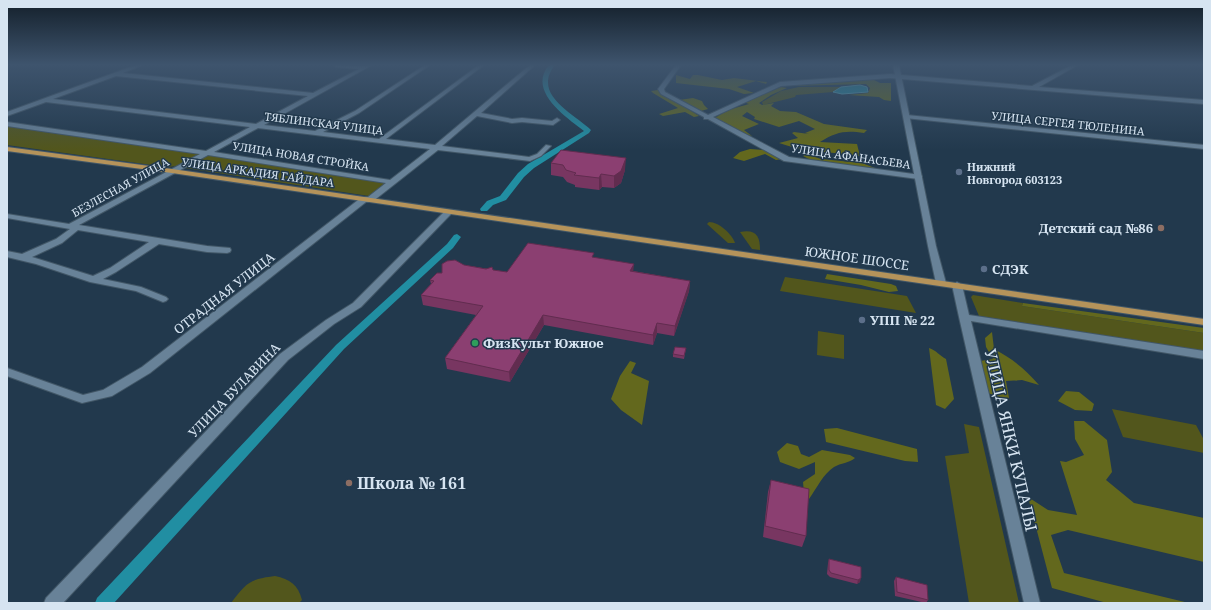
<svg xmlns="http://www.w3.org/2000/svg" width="1211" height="610" font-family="'Noto Serif',serif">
	<rect width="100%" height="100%" fill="#22394d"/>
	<!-- green -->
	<g fill="#52561c">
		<polygon points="799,87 841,87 833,92 796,95 795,97 763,105 762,102 781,91"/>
		<polygon points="7,126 201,154 178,166 166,167 7,145"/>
		<polygon points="210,154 387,183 369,196 185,168 186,166"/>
		<path d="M 709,222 C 719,222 732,234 735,243 L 728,243 L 707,224 Z"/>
		<path d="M 740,232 C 756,229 760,236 760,250 L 752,249 Z"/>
		<polygon points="785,277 907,296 916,313 780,291"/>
		<polygon points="973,295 1023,303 1022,306 1204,333 1204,351 979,316 971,297"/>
		<polygon points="818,331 844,335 844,359 817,355"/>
		<polygon points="1112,409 1196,425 1204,440 1204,453 1123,437"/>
		<polygon points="964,424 979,427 1019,603 969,603 945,456 969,453"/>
		<path d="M 275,576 C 290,579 298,585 302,600 L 299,603 L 231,603 C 246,583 250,579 275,576 Z"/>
	</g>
	<!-- forest -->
	<g fill="#63681d">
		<polygon points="676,75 690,79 693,75 698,75 722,80 734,78 767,82 766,84 756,81 737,87 754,93 744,94 729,89 676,83"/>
		<polygon points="872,79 880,83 891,83 891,101 884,100 879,97 849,95 868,93 870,88 866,84 787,86"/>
		<path d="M 781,87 L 787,88 L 771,95 L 759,103 L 762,105 L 774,103 L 771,106 L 780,111 L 796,112 L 824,124 L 867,130 L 864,133 C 845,130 836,132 820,142 L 857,144 L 860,156 C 833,152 804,152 779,143 L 798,138 L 792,133 L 794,132 L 809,134 L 805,133 L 815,129 L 799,121 L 779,127 L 754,119 L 755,117 L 747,112 L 742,116 L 759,124 L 744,130 L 752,136 L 742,133 L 713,119 L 728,110 L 749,104 L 743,102 C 756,98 768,92 781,87 Z"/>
		<polygon points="658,90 699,116 694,117 685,112 663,116 659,114 678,108 653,93 651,91"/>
		<polygon points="693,98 702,101 704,105 708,109 701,111 679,100"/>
		<polygon points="750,149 765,150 783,159 776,160 765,154 744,161 733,158 740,152"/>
		<path d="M 806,154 L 821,159 L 862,163 L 875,168 C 852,167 823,167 803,156 Z"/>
		<polygon points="827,274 891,284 896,286 898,291 889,292 861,285 825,279"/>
		<polygon points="1023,303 1204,328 1204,333 1022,306"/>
		<path d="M 992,332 L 994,349 C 1013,359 1025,369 1039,385 L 1022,380 L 1006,381 L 1009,398 L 1003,399 L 988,393 L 980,361 L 993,359 L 986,347 L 985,338 Z"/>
		<path d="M 929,348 C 936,350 940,356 946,359 L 954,399 L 945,409 L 936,405 Z"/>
		<polygon points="630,361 636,363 631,373 649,381 642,425 621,410 611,399 620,376"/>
		<polygon points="1066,391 1079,392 1094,404 1092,411 1075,410 1058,401"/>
		<polygon points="1074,421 1084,421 1107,440 1112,472 1106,480 1134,503 1204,518 1204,562 1068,530 1051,535 1064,573 1189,603 1107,603 1052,588 1028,497 1048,510 1077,515 1060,461 1066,462 1084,455 1075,439"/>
		<polygon points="837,428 917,449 918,462 905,461 826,442 824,429"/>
		<path d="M 787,443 L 798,446 L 801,454 L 809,457 L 822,450 L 850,455 L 855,458 C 849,463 841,463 834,467 C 823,474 817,488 809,499 L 804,493 L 803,482 L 815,474 L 815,462 L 799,469 L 780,462 L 777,452 Z"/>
	</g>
	<!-- water -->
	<polygon fill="#218ea2" stroke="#57a8ba" points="860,85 867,87 868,92 842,94 833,92 841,87"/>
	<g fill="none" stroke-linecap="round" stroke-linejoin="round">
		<!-- canal -->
		<g fill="#218ea2" fill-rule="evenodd">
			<path d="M 549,65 L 555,65 C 531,95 575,114 591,130 L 589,133 L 534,168 L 524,177 L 506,200 L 493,205 L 487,211 L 481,211 L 480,209 L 487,201 L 500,196 L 518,173 L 528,164 L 584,131 C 566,117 527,91 549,65 Z"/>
			<polygon points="457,234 461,237 453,248 344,349 114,603 95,603 97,598 336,345 447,244 454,235"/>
		</g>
		<defs>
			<g id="minor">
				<path d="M 136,65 L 143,65 L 123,73 L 313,93 L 359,69 L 336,67 L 334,65 L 364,66 L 372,65 L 264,125 L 315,131 L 355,111 L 425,65 L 430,65 L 359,113 L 323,132 L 379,139 L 479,65 L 484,65 L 386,139 L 435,145 L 530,65 L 535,65 L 481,113 L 512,119 L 522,118 L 552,121 L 557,118 L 560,120 L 553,125 L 522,122 L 512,123 L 477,116 L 442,146 L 529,157 L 537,154 L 546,145 L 551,146 L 541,156 L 530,161 L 438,150 L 372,202 L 366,202 L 150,373 L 112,396 L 82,403 L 7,376 L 7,368 L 83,395 L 103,390 L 142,367 L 362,197 L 368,197 L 386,183 L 208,155 L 79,225 L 207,246 L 230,248 L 231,250 L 230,252 L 227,253 L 207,252 L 159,244 L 116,272 L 103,279 L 141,287 L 166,297 L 168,299 L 166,301 L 163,302 L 136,291 L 90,282 L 36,264 L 7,257 L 7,251 L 22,254 L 56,239 L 70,229 L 7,218 L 7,214 L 69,224 L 200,154 L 7,126 L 7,122 L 206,151 L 250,127 L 46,102 L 7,116 L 7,112 ZM 116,76 L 308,96 L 256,124 L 53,99 ZM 258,128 L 430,149 L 390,180 L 214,152 ZM 78,230 L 149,242 L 110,268 L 93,276 L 32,257 L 62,243 Z"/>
				<polygon points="676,65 681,65 664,89 665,92 708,115 780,82 890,74 1032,86 1072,65 1078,65 1039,87 1204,100 1204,104 890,78 781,86 713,117 789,157 921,175 922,177 918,179 784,161 708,119 704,119 704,117 661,94 658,89"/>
				<polygon points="907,115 1204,145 1204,149 905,118 905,116"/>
				<polygon points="446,210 452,210 453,212 361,307 334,324 288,360 63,603 44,603 46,598 280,354 326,320 353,303"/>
				<polygon points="957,282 962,285 969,315 1204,351 1204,359 971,321 1040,603 1024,603 959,317 952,285"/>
			</g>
			<polygon id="tertiary" points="893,65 899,65 936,246 946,283 941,286 936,283 928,246"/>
			<polygon id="primary" points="7,147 172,169 1204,319 1204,325 172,173 7,151"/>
		</defs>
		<!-- minor casing -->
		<use href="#minor" stroke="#425767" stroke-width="2"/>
		<!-- tertiary casing -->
		<use href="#tertiary" stroke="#425767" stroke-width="2"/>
		<!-- primary casing -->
		<use href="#primary" stroke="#425767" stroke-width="2"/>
		<!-- minor -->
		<use href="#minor" fill="#688298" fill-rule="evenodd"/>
		<!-- tertiary -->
		<use href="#tertiary" fill="#688298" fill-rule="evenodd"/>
		<!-- primary -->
		<use href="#primary" fill="#b5935a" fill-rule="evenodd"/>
	</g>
	<!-- wall -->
	<g fill="#783661">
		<polygon points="551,163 625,170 621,183 614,188 602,187 599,190 575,187 575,185 567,182 563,177 551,175"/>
		<polygon points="594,258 633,271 690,281 689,291 674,336 657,333 653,345 544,325 510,382 447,369 445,358 476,315 423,305 421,295 431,284 430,280 442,273 464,265 507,272"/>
		<polygon points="686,348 684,359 673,357 673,354"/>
		<polygon points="771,480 806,536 802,547 763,537 768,492"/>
		<polygon points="829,559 861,567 860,582 857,584 830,577 827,574 828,563"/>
		<polygon points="896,577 928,600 926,603 895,596 894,581"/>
	</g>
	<!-- shaded-wall -->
	<g fill="#612c4f">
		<polygon points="626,158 625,170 621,183 614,188 614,176"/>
		<polygon points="601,174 602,187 599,190 599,178"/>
		<polygon points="634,264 633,274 630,271"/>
		<polygon points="690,281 689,291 674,336 675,326"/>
		<polygon points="543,315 544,325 510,382 509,372"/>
		<polygon points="657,323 657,333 653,345 653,335"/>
		<polygon points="861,578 860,582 857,584 858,580"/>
	</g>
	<!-- building -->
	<g fill="#8b3f71" stroke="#612c4f">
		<polygon points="561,150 626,158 621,171 614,176 601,174 599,178 574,175 576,173 566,170 563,165 551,163"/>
		<polygon points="528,243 594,253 592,257 634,264 630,271 690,281 675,326 657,323 653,335 543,315 509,372 445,358 483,306 421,295 434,281 430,280 437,273 442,273 442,264 447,261 455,260 464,265 486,269 492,267 493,270 507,272"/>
		<polygon points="675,347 686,348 684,356 673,354"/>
		<polygon points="771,480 809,489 806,536 765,526"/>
		<polygon points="829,559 861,567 861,578 858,580 831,573 829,570"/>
		<polygon points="896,577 927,585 928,600 897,592"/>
	</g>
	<!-- sky -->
	<linearGradient id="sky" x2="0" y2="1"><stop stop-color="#131f2a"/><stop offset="0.43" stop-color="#3e546d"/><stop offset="1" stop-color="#3e546d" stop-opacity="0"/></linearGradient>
	<rect width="1211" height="150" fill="url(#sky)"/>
	<!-- markers -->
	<g fill="#5c6f8a" stroke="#22394d" stroke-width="1.5">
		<circle cx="959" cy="172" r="4"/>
		<circle cx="984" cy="269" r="4"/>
		<circle cx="862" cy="320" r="4"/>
	</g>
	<g fill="#8d6e63" stroke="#22394d" stroke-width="1.5">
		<circle cx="1161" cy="228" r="4"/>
		<circle cx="349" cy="483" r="4"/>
	</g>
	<circle fill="#2e9e5b" stroke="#22394d" stroke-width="1.5" cx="475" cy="343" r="4"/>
	<g text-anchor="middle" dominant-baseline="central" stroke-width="3" stroke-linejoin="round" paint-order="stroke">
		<!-- far-street labels -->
		<g font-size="11" fill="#d6e4f1" stroke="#22394d">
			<text transform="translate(324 123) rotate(7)">ТЯБЛИНСКАЯ УЛИЦА</text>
			<text transform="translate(1068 123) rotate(6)">УЛИЦА СЕРГЕЯ ТЮЛЕНИНА</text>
			<text transform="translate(301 156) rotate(9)">УЛИЦА НОВАЯ СТРОЙКА</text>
			<text transform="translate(851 156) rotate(8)">УЛИЦА АФАНАСЬЕВА</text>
			<text transform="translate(258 172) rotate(8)">УЛИЦА АРКАДИЯ ГАЙДАРА</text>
			<text transform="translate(120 187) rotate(-29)">БЕЗЛЕСНАЯ УЛИЦА</text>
		</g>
		<!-- far-poi labels -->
		<g font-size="11" font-weight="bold" fill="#d6e4f1" stroke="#22394d" text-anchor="start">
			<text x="967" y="166">Нижний<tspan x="967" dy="13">Новгород 603123</tspan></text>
		</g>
		<!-- poi labels -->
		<g font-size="13" font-weight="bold" fill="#d6e4f1" stroke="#22394d" text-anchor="start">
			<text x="1153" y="228" text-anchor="end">Детский сад №86</text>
			<text x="992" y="269">СДЭК</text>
			<text x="870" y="320">УПП № 22</text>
			<text x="483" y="343">ФизКульт Южное</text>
		</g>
		<!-- street labels -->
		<g font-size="13" fill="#d6e4f1" stroke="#22394d">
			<text transform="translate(857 258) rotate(8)">ЮЖНОЕ ШОССЕ</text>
			<text transform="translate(224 293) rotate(-38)">ОТРАДНАЯ УЛИЦА</text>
			<text transform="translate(234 390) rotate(-46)">УЛИЦА БУЛАВИНА</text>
		</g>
		<!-- near-street labels -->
		<g font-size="16" fill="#d6e4f1" stroke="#22394d">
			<text transform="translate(1011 440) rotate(77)">УЛИЦА ЯНКИ КУПАЛЫ</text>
		</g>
		<!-- near-poi labels -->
		<g font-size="16" font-weight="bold" fill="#d6e4f1" stroke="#22394d" text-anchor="start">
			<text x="357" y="483">Школа № 161</text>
		</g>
	</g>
	<!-- border -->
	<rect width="1211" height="610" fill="none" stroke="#d6e4f1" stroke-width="16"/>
</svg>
